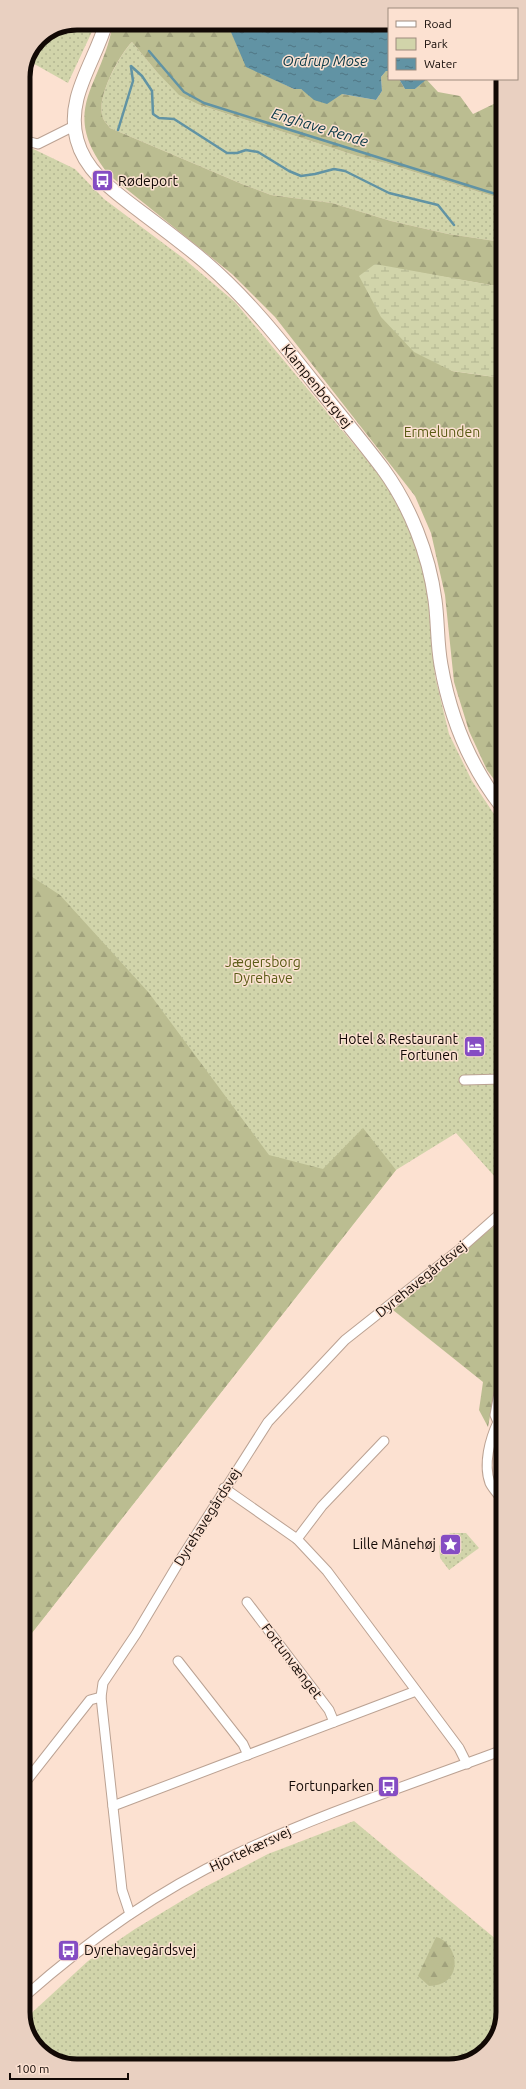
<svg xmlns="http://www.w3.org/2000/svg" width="526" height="2089" font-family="Ubuntu,sans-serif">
	<defs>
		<pattern id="green-dots" width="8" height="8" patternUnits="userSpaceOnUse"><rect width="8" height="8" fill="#d1d4aa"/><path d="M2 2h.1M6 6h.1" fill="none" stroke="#b2b591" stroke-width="1.8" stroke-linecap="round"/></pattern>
		<pattern id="forest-firs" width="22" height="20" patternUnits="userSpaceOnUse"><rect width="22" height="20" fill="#bbbd91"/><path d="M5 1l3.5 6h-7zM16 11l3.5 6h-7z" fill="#a0a17c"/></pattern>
		<pattern id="wetland-marsh" width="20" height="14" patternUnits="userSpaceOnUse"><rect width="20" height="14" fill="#d1d4aa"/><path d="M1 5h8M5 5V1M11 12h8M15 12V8" fill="none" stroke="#b2b591"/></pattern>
		<pattern id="water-ripples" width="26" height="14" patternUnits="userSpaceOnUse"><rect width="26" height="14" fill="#6193a4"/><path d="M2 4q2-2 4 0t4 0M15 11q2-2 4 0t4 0" fill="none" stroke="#4f7684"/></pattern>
	</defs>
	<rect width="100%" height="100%" fill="#fce1d1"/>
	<!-- green -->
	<g fill="url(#green-dots)">
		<polygon points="77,23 96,23 68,83 29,61 39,39"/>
		<path d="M 132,42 L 156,71 L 200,105 L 357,156 L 385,163 L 502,199 L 502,242 L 448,234 L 391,221 L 332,203 L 271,195 L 242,184 L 110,128 C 108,125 104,121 103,118 C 95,99 119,56 132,42 Z"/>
		<polygon points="23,144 75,169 104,199 183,258 235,302 382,478 412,530 427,584 435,676 449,734 472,781 502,826 503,1186 456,1133 396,1170 24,1643"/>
		<polygon points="450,1533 466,1533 479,1548 449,1570 440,1558 439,1546"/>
		<polygon points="354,1821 503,1945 503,2013 490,2048 460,2065 73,2066 41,2053 24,2020 88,1961 135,1929 203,1888 268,1854"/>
	</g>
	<!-- forest -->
	<g fill="url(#forest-firs)">
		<path d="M 113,23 L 227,23 L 235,40 L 275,80 L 294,89 L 301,89 L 307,93 L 342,94 L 376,100 L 382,91 L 381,77 L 386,71 L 389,71 L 389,79 L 399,79 L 405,89 L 415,89 L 426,79 L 438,92 L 460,96 L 473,114 L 502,100 L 502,199 L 385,163 L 357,156 L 200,105 L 179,95 L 156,71 L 132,42 C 119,55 95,99 103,118 C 104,121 108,125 110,128 L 242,184 L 271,195 L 332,203 L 391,221 L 448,234 L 502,242 L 502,287 L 375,265 L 452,371 L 502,378 L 502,790 L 487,770 L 469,731 L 454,682 L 445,595 L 431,533 L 415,496 L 275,317 L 232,274 L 109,175 C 57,109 102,88 113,23 Z"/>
		<polygon points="23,871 60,895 149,993 269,1155 323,1169 363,1128 396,1170 24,1643"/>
		<polygon points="499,1222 503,1223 503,1344 488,1427 479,1410 483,1382 393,1310"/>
		<path d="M 436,1937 C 458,1942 466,1985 429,1986 L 418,1976 Z"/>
	</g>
	<!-- wetland -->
	<polygon fill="url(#wetland-marsh)" points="375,264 502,287 502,378 452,371 414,352 381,317 359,276"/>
	<!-- water -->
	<g fill="url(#water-ripples)">
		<polygon points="227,23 389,23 389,71 386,71 381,77 382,91 376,100 342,94 327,104 314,100 301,89 294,89 246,67"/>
		<polygon points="399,79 427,79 415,89 405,89"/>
	</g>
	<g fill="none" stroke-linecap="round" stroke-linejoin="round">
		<!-- stream -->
		<g stroke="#6193a4" stroke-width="2.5">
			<polyline points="149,51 184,92 204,103 502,196"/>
			<polyline points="131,66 142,76 152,91 153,114 159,118 174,119 227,153 237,153 246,150 258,152 289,171 301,176 315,174 334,169 345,171 389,193 438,205 454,225"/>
			<polyline points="118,130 133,81 131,67"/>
		</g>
		<defs>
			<g id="street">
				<polyline points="23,140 38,144 74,126"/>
				<polyline points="464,1080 503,1079"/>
				<polyline points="503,1371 495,1415 498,1422 503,1424"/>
				<path d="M 498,1422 C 490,1439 483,1464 490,1483 C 493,1489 499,1495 503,1501"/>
				<polyline points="224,1488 297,1539 327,1571 459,1748 467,1764"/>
				<polyline points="297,1539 322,1506 384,1441"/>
				<polyline points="247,1602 329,1710 334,1722"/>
				<polyline points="178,1661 243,1744 248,1755"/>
				<polyline points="24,1784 90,1700 101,1697"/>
				<polyline points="113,1806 416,1691"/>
				<polyline points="130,1914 122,1890 101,1697 103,1683 136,1634 182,1557 268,1422 345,1340 460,1249 503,1211"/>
				<path d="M 24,1997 C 86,1942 156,1892 232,1856 C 319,1814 412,1784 503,1750"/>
			</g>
			<path id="secondary" d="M 106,23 C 95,62 65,98 77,140 C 86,174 118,194 145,215 C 165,230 185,245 205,262 C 247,298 281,341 315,384 C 338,412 361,440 383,469 C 410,506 429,554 435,600 C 438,621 437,644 441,665 C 450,717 470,766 502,807"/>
		</defs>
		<!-- street casing -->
		<use href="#street" stroke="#bba293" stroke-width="11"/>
		<!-- secondary casing -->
		<use href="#secondary" stroke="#bba293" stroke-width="15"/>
		<!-- street -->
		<use href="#street" stroke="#fff" stroke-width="9"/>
		<!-- secondary -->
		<use href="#secondary" stroke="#fff" stroke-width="13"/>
	</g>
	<!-- icons -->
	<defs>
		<symbol id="bus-square" viewBox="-11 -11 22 22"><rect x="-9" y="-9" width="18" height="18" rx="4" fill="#854cc3" stroke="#fce1d1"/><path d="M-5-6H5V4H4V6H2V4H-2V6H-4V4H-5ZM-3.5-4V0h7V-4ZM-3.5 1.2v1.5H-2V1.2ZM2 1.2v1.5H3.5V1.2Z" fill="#fff"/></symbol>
		<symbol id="hotel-square" viewBox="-11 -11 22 22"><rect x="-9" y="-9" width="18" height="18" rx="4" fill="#854cc3" stroke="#fce1d1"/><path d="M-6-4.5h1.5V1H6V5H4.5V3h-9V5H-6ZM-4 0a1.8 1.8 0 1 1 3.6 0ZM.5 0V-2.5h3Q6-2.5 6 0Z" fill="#fff"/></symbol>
		<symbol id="sight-square" viewBox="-11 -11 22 22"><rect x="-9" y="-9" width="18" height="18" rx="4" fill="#854cc3" stroke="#fce1d1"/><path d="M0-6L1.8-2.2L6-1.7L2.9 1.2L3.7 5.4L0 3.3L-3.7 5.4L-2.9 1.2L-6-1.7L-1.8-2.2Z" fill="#fff"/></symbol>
	</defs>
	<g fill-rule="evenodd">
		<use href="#bus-square" x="90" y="168" width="25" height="25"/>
		<use href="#hotel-square" x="462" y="1034" width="25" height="25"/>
		<use href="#sight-square" x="438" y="1532" width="25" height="25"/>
		<use href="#bus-square" x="376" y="1774" width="25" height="25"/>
		<use href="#bus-square" x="56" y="1938" width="25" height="25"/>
	</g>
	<g text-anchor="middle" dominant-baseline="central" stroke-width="3" stroke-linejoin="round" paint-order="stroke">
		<!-- poi labels -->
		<g font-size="14" fill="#120905" stroke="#fce1d1" text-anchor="end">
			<text x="118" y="181" text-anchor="start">Rødeport</text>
			<text x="458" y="1039">Hotel &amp; Restaurant<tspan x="458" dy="16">Fortunen</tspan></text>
			<text x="436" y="1544">Lille Månehøj</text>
			<text x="374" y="1786">Fortunparken</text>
			<text x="84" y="1950" text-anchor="start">Dyrehavegårdsvej</text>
		</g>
		<!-- street labels -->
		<g font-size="14" fill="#120905" stroke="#fce1d1">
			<text transform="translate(317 386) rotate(51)">Klampenborgvej</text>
			<text transform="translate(421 1279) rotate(-39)">Dyrehavegårdsvej</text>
			<text transform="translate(207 1517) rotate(-58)">Dyrehavegårdsvej</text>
			<text transform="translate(292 1661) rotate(53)">Fortunvænget</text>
			<text transform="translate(250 1849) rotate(-25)">Hjortekærsvej</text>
		</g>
		<!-- park labels -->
		<g font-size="14" fill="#5a5b15" stroke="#fce1d1">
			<text x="442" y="432">Ermelunden</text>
			<text x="263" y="962">Jægersborg<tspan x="263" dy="16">Dyrehave</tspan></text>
		</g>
		<!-- water labels -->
		<g font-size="15" font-style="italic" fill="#073745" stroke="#fce1d1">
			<text x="325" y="60">Ordrup Mose</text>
			<text transform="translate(320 127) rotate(17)">Enghave Rende</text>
		</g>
	</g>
	<!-- crop -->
	<path d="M0 0H526V2089H0ZM77 30H449A47 47 0 0 1 496 77V2012A47 47 0 0 1 449 2059H77A47 47 0 0 1 30 2012V77A47 47 0 0 1 77 30Z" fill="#e9d0c1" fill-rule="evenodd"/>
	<path fill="none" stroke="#120905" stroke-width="5" d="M77 30H449A47 47 0 0 1 496 77V2012A47 47 0 0 1 449 2059H77A47 47 0 0 1 30 2012V77A47 47 0 0 1 77 30Z"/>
	<!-- legend -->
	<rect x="388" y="8" width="130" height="72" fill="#fce1d1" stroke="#9e8b7f"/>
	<rect x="396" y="21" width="20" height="6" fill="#ffffff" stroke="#9e8b7f"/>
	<text x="424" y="28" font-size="12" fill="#120905">Road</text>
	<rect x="396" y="38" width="20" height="12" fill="#d1d4aa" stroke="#9e8b7f"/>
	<text x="424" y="48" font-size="12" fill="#120905">Park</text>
	<rect x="396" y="58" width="20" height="12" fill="url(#water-ripples)" stroke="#9e8b7f"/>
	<text x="424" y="68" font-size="12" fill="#120905">Water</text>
	<!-- scale -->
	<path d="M10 2073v6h118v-6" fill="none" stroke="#120905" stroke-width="2"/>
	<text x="16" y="2073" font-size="12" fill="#120905" stroke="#fce1d1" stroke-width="3" paint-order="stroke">100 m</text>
</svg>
